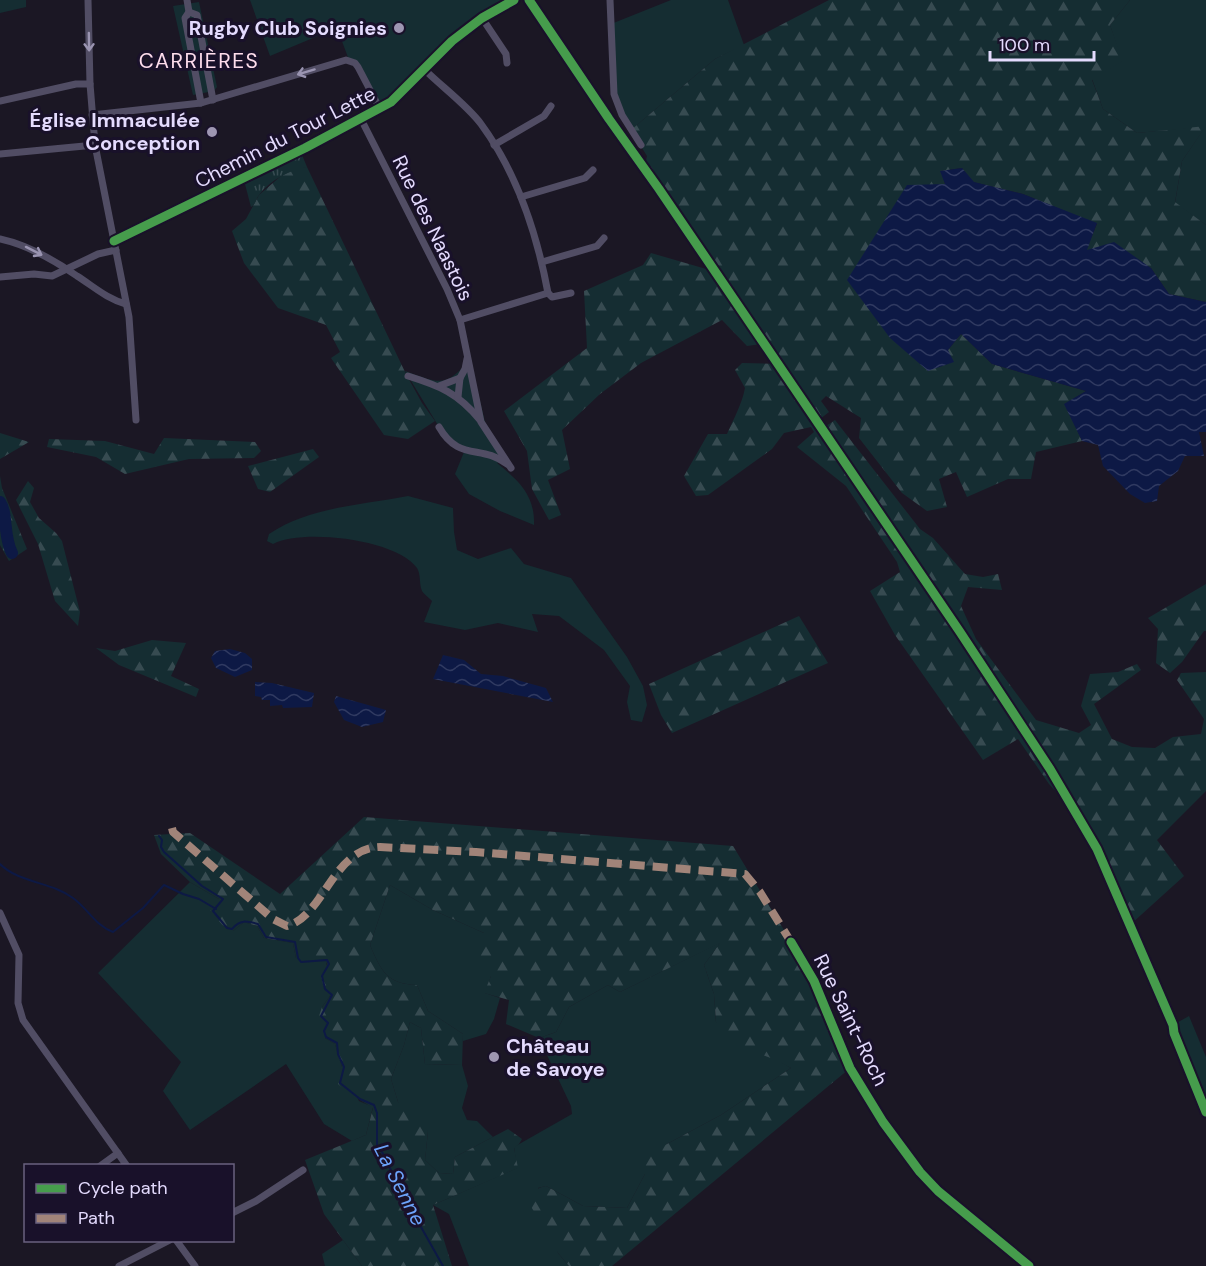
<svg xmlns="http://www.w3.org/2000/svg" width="1206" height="1266" font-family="'DM Sans',sans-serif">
	<defs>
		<pattern id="forest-firs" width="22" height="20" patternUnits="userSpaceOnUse" patternTransform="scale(1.5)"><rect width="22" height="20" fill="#152d32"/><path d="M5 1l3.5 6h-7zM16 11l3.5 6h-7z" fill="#374b51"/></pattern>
		<pattern id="park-tufts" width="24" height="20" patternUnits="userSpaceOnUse" patternTransform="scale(1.5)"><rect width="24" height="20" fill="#152d32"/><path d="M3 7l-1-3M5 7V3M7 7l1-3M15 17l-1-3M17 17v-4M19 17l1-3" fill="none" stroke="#374b51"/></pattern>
		<pattern id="water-waves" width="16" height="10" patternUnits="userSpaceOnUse" patternTransform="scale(1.5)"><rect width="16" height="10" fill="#0d1945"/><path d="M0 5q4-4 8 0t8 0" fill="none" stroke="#303a61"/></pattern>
	</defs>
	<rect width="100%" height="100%" fill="#1b1724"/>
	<!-- grass -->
	<g fill="#152d32">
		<polygon points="0,0 26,0 26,7 0,13"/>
		<polygon points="250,0 514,0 482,18 380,109 358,67 349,60 337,28 270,56"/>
		<polygon points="671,0 728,0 744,45 715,59 631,130 617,103 611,24"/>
		<polygon points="1130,0 1206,0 1206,225 1175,203 1182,161 1205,127 1137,133 1103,109 1092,79 1122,61 1110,25"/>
		<polygon points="199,2 217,87 214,91 193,95 173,6"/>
		<path d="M 470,359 L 485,422 L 509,462 L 497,463 C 519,481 535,495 534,525 L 500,511 L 469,494 L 455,474 L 464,452 L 439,427 L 405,371 C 439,383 445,389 470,359 Z"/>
		<path d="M 408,496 L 453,508 L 454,532 L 457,550 L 478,559 L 511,548 L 524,564 L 571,578 L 627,657 L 643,686 L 647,705 L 642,722 L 631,720 L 627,702 L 630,686 L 604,650 L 559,616 L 532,614 L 538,632 L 498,623 L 465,630 L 424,622 L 432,601 C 429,598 424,594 422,591 C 419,584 421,574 417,568 C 397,539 302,528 273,544 L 267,541 L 269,534 C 309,507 362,505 408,496 Z"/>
		<polygon points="190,882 219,899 233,931 244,922 257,926 264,938 293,943 296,958 326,961 330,996 322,1007 326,1024 325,1038 335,1044 342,1067 359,1101 373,1107 366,1135 352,1141 324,1124 286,1064 190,1130 163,1091 181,1062 98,973"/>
		<path d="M 390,885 L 433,910 L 484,933 L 491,976 L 485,993 L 500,998 L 494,1019 L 486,1034 L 463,1041 L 463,1034 L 428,1011 L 417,985 C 387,984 381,971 370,945 Z"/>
		<polygon points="721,942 704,965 714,994 716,1022 791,1068 721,1115 667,1144 645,1174 627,1208 583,1206 546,1186 538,1188 558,1253 569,1266 469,1266 449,1214 433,1205 517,1168 514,1147 572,1114 571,1106 539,1038 556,1032 569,1007 608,985 620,992"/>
		<polygon points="1189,1016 1206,1057 1206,1112 1174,1033 1173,1025"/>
		<polygon points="410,1022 421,1028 425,1064 462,1065 468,1086 462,1108 467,1120 477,1121 493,1137 455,1157 453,1174 439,1173 425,1160 428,1131 398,1102 391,1079 404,1045"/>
		<polygon points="343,1240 362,1266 325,1266 322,1254"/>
	</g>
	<!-- forest -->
	<g fill="url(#forest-firs)">
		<path d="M 829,0 L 1130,0 L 1110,25 L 1123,61 L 1092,80 L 1103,109 L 1137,133 L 1206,126 L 1182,161 L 1175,202 L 1206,225 L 1206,302 L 1169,294 L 1151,268 L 1086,250 L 1097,224 L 1023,194 L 973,182 L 962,168 L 941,171 L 945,184 L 948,350 L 961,334 L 992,364 L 1086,391 L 1065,404 L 1082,441 L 1036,452 L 1031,479 L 1008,479 L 967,497 L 956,472 L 939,479 L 947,507 L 927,511 L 902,493 L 859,438 L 861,418 L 826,396 L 821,401 L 829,412 L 820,419 L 826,426 L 835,420 L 920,529 L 933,538 L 965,574 L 983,577 L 998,574 L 1002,590 L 968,587 L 961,606 L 976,639 L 1036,720 L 1079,733 L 1091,725 L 1081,706 L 1090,674 L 1118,672 L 1137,664 L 1141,670 L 1094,704 L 1112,739 L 1132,747 L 1155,748 L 1173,737 L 1201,734 L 1204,719 L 1177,680 L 1181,673 L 1206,672 L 1206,791 L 1157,840 L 1184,876 L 1131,924 L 1097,849 L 1065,794 L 1061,797 L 1049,784 L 1018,739 L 983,760 L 895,635 L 870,591 L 900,572 L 897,562 L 846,486 L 797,447 L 814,432 L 811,427 L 784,433 L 772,449 L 708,495 L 696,496 L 684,476 L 708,434 L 727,434 C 734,418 742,404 745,388 L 735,370 L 742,363 L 782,364 L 768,343 L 747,346 L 722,320 L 641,363 L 600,394 L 562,430 L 570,469 L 548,480 L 561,515 L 549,520 L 532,489 L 527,451 L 504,411 L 587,348 L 584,291 L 643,265 L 651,253 L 720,273 L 646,161 L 647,156 L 631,130 L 715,59 Z"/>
		<polygon points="307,167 406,374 422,403 435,421 408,439 384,435 331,358 340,352 326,325 278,308 244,263 232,231 246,219 259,195 281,176 297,168"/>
		<polygon points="0,433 29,442 0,459"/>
		<polygon points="164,438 255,442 261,451 254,458 189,459 125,474 96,457 47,447 49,439 105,441 154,454"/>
		<polygon points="313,449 319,457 270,492 258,489 248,466"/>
		<polygon points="0,476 2,488 27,549 9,561 0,545"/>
		<polygon points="28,481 34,488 30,502 39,518 56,533 62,541 80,612 78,626 55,601 38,544 16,500"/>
		<polygon points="1206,584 1206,631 1204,631 1182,662 1170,673 1156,663 1158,629 1148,618"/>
		<polygon points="799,616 828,663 672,733 661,715 649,684"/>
		<polygon points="152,640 186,643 171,676 199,689 196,697 119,665 96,648 115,651"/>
		<path d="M 364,817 L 733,846 L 810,973 L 849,1069 L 612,1266 L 569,1266 L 558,1253 L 529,1203 C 531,1192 536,1188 546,1186 L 583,1206 L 627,1208 L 645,1174 L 645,1158 L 667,1144 L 721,1115 L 791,1068 L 776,1060 L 728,1042 L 716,1022 L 714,994 L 704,965 L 720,943 L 620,992 L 608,985 L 569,1007 L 556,1032 L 539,1038 L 506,1024 L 509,1000 L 484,993 L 491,976 L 482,973 L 472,963 L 484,933 L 433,910 L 390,885 L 370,945 C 381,971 387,984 417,985 L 428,1011 L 463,1034 L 462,1065 L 425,1064 L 421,1028 L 410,1022 L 404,1045 L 391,1079 L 398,1102 L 419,1112 L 428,1131 L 425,1160 L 439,1173 L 453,1174 L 455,1157 L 508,1129 L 522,1139 L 519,1144 L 514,1148 L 518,1168 L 433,1205 L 452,1266 L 362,1266 L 324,1214 L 305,1160 L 366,1135 L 373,1108 L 347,1092 L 338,1084 L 342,1067 L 335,1044 L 325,1038 L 322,1031 L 326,1024 L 319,1016 L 322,1007 L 330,996 L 324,989 L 321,975 L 327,964 L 326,962 L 300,962 L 296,958 L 293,943 L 264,938 L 257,926 L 244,922 L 233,931 L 226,929 L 210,911 L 219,899 L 190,882 L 161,854 L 154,835 L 190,833 L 280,894 Z"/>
	</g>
	<!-- park -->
	<path fill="url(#park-tufts)" d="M 302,155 L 307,167 C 290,170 270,180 259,195 C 255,200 257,203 251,207 L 245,184 Z"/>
	<!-- water -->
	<g fill="url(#water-waves)">
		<polygon points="962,168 974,182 1023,194 1097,223 1087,250 1114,242 1151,268 1169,294 1206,302 1206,432 1199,432 1204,456 1185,456 1178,471 1159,486 1157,501 1145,503 1130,494 1103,466 1098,445 1082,441 1064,404 1086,391 992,364 961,334 948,350 954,362 928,371 890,338 847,280 907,185 945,184 940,171"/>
		<polygon points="230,649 245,653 252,659 252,670 235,677 216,668 211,658 215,651"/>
		<polygon points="443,655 464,660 481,674 503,676 546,688 553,702 433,679"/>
		<polygon points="255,682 272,683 314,693 312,707 283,708 282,705 270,706 270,700 262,700 261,697 255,696"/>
		<polygon points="336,696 386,710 383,722 362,727 344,720 334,702"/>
	</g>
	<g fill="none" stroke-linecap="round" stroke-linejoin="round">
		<!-- stream -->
		<g stroke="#0d1945" stroke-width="2">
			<path d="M 159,836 L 162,840 L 161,847 L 164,852 L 202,886 L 223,899 L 213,911 L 227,928 L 232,929 C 240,919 247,921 258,924 L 266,937 L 295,942 L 298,958 L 301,962 L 327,960 L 329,964 L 322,976 L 325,989 L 332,995 L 321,1016 L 328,1023 L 324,1031 L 326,1037 L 337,1043 L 338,1054 L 344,1067 L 340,1083 L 360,1099 L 374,1105 L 377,1113 L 377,1145 L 384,1155 L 399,1188 L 443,1266"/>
			<path d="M 0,864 C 19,883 52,882 73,898 C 88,909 96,926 113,932 L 143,908 L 164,885 L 183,894 L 199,899 L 216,909"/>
		</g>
		<!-- river -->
		<path stroke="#0d1945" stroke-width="12" d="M 0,502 C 8,514 3,536 12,553"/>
		<!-- minor -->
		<g stroke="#514d64" stroke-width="7">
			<polyline points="88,0 90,84 95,145 129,317 136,420"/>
			<polyline points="187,0 189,12"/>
			<polyline points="610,0 614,94 622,115 641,145"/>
			<polyline points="482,18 506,54 507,63"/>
			<path d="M 425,70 C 441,86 468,106 481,124 C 517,173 537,234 548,293 L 460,320"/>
			<polyline points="0,101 76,84 90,84"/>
			<polyline points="201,103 185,18 189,12 197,15 213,100"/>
			<polyline points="92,115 201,103 346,60 355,63 358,67 380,109"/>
			<polyline points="361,119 447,289 460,320 481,422 511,468"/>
			<polyline points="494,145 544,116 551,106"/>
			<polyline points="0,154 95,145"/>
			<polyline points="521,197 585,178 593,170"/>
			<path d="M 0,239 C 28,245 54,260 77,276 C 93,286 107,299 126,304"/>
			<polyline points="114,241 305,148 391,102 452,41 482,18 514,0"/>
			<polyline points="542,262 597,246 604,238"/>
			<polyline points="0,277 34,274 52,276 98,254 116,250"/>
			<polyline points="548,293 552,297 571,293"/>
			<path d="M 408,376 C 440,386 458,393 480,420"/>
			<polyline points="439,386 460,378"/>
			<polyline points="458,397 460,378 465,369 467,359"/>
			<path d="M 439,427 C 459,462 481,444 507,464"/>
			<polyline points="0,913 19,955 18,1003 23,1020 127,1166"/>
			<polyline points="791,942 814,981 850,1068 883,1122 920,1172 938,1191 1029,1266"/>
			<polyline points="100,1166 118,1153"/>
			<polyline points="232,1213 256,1201 303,1170"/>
			<polyline points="176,1240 195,1266"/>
			<polyline points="119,1266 170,1240"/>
		</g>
		<!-- quiet -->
		<path stroke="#a18479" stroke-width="8" stroke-dasharray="15 8" stroke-linecap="butt" d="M 172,828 L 173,832 L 273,919 L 287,926 C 324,916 333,848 380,847 L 476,852 L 745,874 L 760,892 L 791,942"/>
		<defs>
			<g id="cycleway">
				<polyline points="529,0 609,119 659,189 960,632 1050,769 1097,849 1173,1025 1174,1033 1206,1112"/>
				<polyline points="114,241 305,148 391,102 452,41 482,18 514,0"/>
				<polyline points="791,942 814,981 850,1068 883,1122 920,1172 938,1191 1029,1266"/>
			</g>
		</defs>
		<!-- cycleway casing -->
		<use href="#cycleway" stroke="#19112a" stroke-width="13"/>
		<!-- cycleway -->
		<use href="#cycleway" stroke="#469c4c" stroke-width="9"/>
	</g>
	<!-- one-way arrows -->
	<defs><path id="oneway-shaft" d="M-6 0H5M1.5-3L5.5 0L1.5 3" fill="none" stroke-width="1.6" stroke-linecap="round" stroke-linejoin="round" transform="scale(1.5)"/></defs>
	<g stroke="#9a94b1">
		<use href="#oneway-shaft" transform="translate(89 42) rotate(89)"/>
		<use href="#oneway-shaft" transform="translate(306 72) rotate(163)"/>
		<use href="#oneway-shaft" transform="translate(34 251) rotate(27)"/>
	</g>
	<!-- markers -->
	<g fill="#9e96b2" stroke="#19112a" stroke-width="2">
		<circle cx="399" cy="28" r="6"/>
		<circle cx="212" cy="132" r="6"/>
		<circle cx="494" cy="1057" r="6"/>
	</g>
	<g text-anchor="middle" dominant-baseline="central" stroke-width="6" stroke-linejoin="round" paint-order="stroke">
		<!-- poi labels -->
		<g font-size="20" font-weight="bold" fill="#e4dbfe" stroke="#19112a" text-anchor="end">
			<text x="387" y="28">Rugby Club Soignies</text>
			<text x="200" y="120">Église Immaculée<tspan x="200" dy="23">Conception</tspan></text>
			<text x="506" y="1046" text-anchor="start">Château<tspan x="506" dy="23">de Savoye</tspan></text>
		</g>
		<!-- street labels -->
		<g font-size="20" fill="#e4dbfe" stroke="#19112a">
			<text transform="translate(285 137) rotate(-27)">Chemin du Tour Lette</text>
			<text transform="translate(433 228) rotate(64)">Rue des Naastois</text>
			<text transform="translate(851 1020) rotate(64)">Rue Saint-Roch</text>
		</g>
		<!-- neighbourhood labels -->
		<g font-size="21" letter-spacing="1.5" fill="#fedded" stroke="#19112a">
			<text x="199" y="61">CARRIÈRES</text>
		</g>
		<!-- water labels -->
		<g font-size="21" font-style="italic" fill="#6ca3fb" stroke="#19112a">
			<text transform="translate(400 1185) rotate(63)">La Senne</text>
		</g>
	</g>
	<!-- legend -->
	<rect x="24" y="1164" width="210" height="78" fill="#19112a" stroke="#6a627f" stroke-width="1.5"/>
	<rect x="36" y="1184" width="30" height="9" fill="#469c4c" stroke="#6a627f" stroke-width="1.5"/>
	<text x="78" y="1194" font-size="18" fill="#e4dbfe">Cycle path</text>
	<rect x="36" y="1214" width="30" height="9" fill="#a18479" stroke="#6a627f" stroke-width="1.5"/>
	<text x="78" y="1224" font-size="18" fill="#e4dbfe">Path</text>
	<!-- scale -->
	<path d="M990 51v9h104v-9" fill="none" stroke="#e4dbfe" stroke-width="3"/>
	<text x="999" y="51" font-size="18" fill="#e4dbfe" stroke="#19112a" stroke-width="4.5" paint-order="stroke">100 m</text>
</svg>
